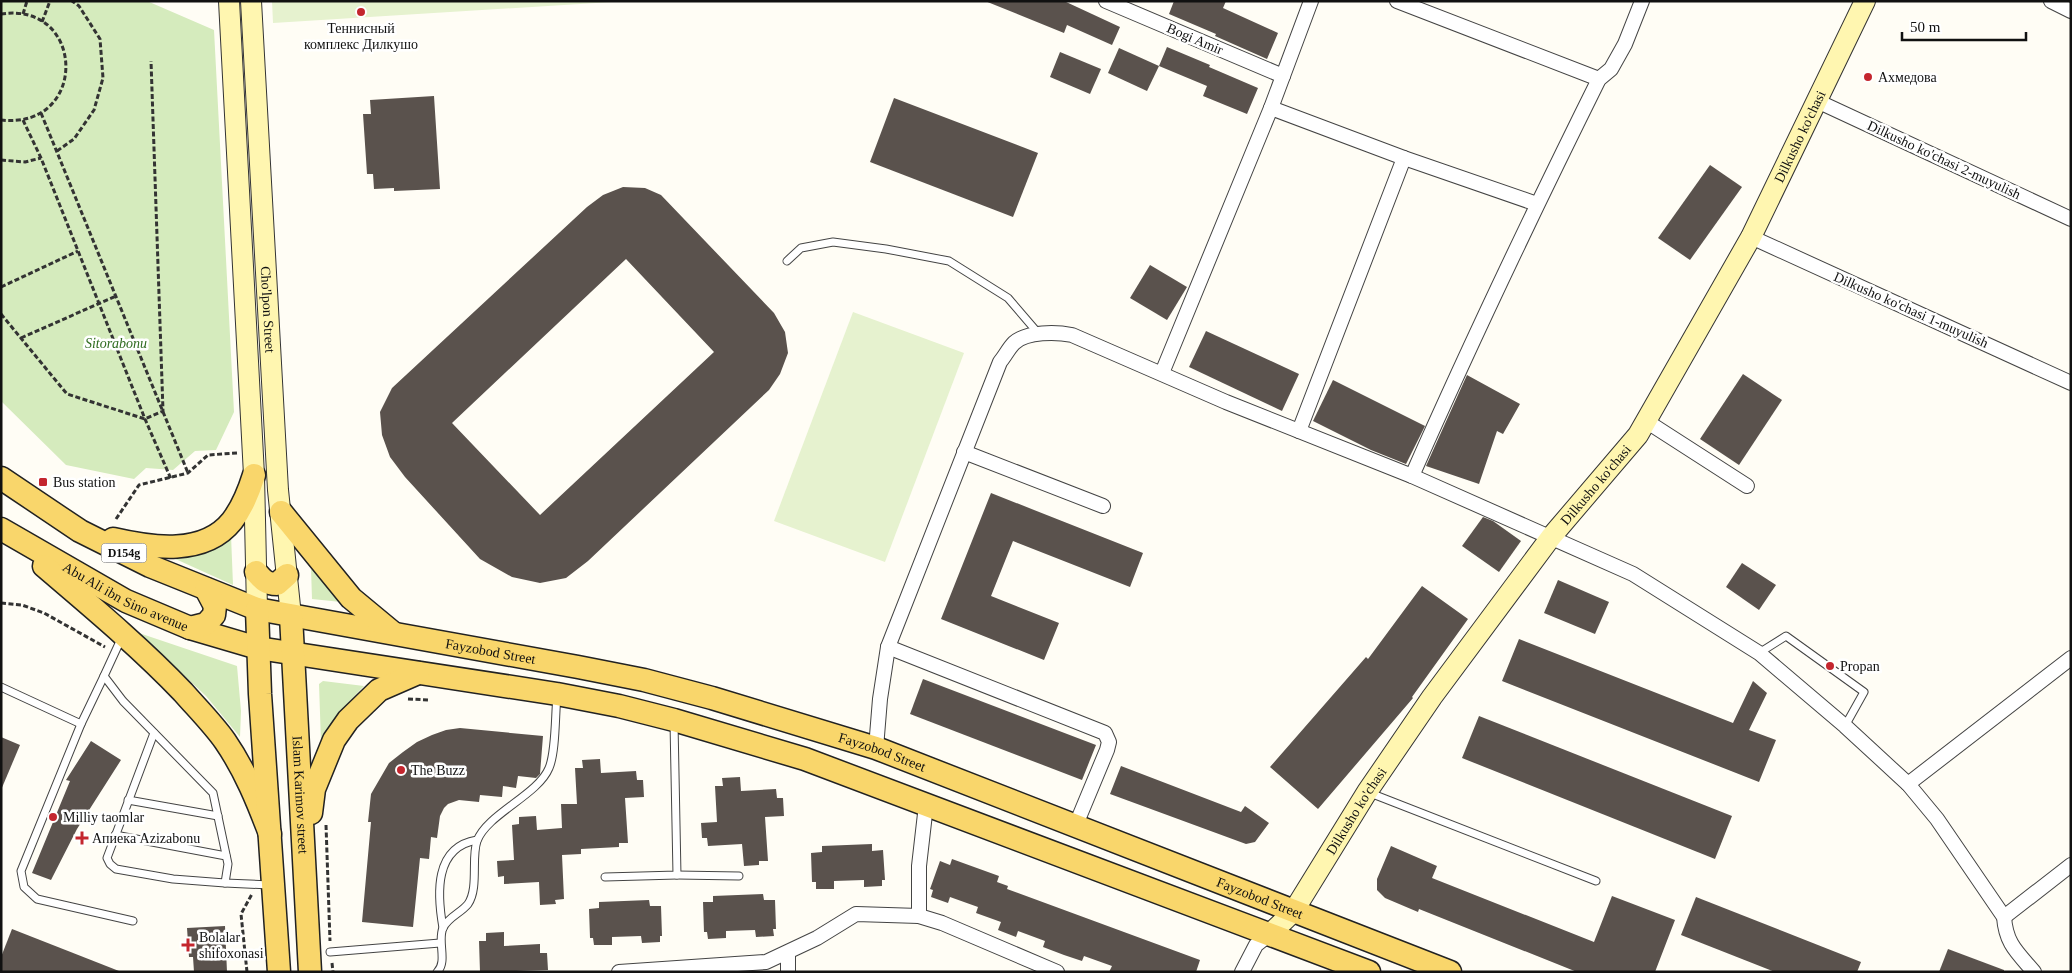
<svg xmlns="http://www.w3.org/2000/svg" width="2072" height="973" font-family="'Times New Roman',serif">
	<rect width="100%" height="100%" fill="#fffdf5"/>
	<!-- green -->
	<g fill="#d5ebbd">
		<polygon points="1,1 147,1 214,30 234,412 216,450 195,451 173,470 146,468 134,479 66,465 1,401"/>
		<path d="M 231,535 L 233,585 L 171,557 C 200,555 207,552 231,535 Z"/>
		<polygon points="311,568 341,602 312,599"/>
		<polygon points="139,633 237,666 241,711 240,737 206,696"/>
		<polygon points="323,681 364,686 346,705 321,742 319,684"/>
	</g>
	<!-- pitch -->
	<g fill="#e6f2cf">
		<polygon points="272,1 628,1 273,23"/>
		<polygon points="853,312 964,353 885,562 774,521"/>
	</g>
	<!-- building -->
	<g fill="#5a524d" fill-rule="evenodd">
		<polygon points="985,1 1064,1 1120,27 1112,45 1067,25 1064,33"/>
		<polygon points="1174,1 1226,1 1223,8 1278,33 1267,59 1215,36 1216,34 1169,14"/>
		<polygon points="1167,47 1210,65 1209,67 1258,88 1247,114 1203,96 1207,86 1159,66"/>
		<polygon points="1119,48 1159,66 1147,91 1108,73"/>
		<polygon points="1060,52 1101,69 1090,94 1050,77"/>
		<polygon points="434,96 440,189 394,191 394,188 374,189 373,174 367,174 363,114 371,114 370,100"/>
		<polygon points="894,98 1038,153 1013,217 870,162"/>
		<polygon points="1710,165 1742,187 1690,260 1658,238"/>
		<path d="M 623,187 L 645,188 L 661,195 L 774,313 L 785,332 L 788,353 L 780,374 L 769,390 L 588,561 L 566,578 L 540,583 L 512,577 L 480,559 L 405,477 L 390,457 L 382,435 L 380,412 L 392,388 L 587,207 L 603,195 ZM 626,259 L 714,352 L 540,515 L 452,423 Z"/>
		<polygon points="1150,265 1187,287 1167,320 1130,298"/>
		<polygon points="1206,331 1299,374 1282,411 1189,367"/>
		<polygon points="1743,374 1782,400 1739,465 1700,439"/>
		<polygon points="1467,375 1520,404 1503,434 1497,431 1479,484 1426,466"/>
		<polygon points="1333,380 1425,426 1406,464 1371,450 1313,421"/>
		<polygon points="991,493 1143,553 1130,587 1013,541 991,596 1059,623 1044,660 941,619"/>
		<polygon points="1483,517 1493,521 1521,541 1499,572 1462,546"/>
		<polygon points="1742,563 1776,585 1759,610 1726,587"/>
		<polygon points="1558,580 1609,602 1595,634 1544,613"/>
		<polygon points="1422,586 1468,619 1412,697 1413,698 1318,809 1270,767 1366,657 1368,659"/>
		<polygon points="1519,639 1733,723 1753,681 1767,693 1749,730 1776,740 1759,782 1502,681"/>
		<polygon points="923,679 1096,745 1082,780 910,714"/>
		<polygon points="1479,716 1732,816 1715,859 1462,758"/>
		<polygon points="460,728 543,736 540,774 536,778 518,776 516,788 503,786 502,797 480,795 479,802 459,800 448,804 444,808 440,816 437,838 431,837 429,859 420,858 413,927 362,922 371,822 368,822 371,794 389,763 403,752 417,742 432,735 446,730"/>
		<polygon points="1,737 20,745 1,790"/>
		<polygon points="91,741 121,760 77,829 51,880 32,873 70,781 66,780"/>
		<polygon points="600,759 601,773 636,771 637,780 643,780 644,797 625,798 628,843 619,843 619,847 581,849 581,854 562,855 564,899 555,900 556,904 540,905 539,882 504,884 504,876 498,877 497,861 514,860 512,825 519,824 519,817 536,816 537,830 562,828 561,804 577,804 575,768 583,768 582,760"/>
		<polygon points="1121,766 1241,812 1245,806 1269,823 1255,842 1246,844 1110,794"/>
		<polygon points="740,777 741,791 776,789 777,798 783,798 784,816 765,817 768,861 759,861 759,865 744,866 742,844 708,846 707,838 702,838 701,823 717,822 715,786 723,786 722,778"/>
		<polygon points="872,844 872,851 883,850 885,880 882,880 882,886 864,887 864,880 834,881 834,889 816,889 816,882 812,882 811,853 822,852 822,846"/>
		<polygon points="1391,846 1437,866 1432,878 1594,942 1612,896 1675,920 1655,972 1577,972 1419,909 1418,912 1385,898 1377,890 1377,879"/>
		<polygon points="952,859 999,876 997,882 1008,886 1007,889 1200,960 1196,972 1109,972 1112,966 1084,956 1082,961 1064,955 1043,947 1045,941 1018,931 1016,937 998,930 1001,922 976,913 978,907 950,897 948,903 931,897 933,890 930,889 940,861 950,865"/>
		<polygon points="763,894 764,900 775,900 776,929 773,929 774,936 756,937 755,930 726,931 726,938 708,939 707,932 704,932 703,902 713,902 713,896"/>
		<polygon points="1696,897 1861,962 1857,972 1775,972 1681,935"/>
		<polygon points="649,900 650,906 661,906 662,936 660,936 660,942 642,943 641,936 612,937 612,945 594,945 593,938 590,938 589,909 599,908 599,902"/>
		<polygon points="225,926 227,972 194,972 193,957 189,957 187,928"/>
		<polygon points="12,929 119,971 119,972 1,972 1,957"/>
		<polygon points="504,932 504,946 540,944 540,953 547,953 548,970 480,972 479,941 486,941 486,933"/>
		<polygon points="1948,949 2004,970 2004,972 1939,972"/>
	</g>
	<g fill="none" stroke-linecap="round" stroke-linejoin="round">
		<defs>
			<g id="lane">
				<polyline points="787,261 801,248 833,242 886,249 949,261 1008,298 1038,333"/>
				<polyline points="122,637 104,676 123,701 213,793 228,864 225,883 270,885"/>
				<polyline points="1759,653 1786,636 1864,692 1845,726"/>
				<polyline points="1,687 81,724 104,676"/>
				<polyline points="81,724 21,871 24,887 37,899 133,921"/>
				<polyline points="154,733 107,858 110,864 116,869 173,879 225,883"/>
				<polyline points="1370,793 1596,881"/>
				<polyline points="128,800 218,816"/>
				<polyline points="115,835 226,856"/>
				<polyline points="677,875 739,876"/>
				<polyline points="605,877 677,875 674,723"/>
				<path d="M 443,928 C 437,894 434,847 477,840"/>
				<polyline points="330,952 440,943"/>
				<path d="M 437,972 C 448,962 437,941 443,928 C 448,917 461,913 468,904 C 479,888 471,858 477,841 C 487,814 538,795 549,768 C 556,752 555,715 557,696"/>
			</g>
			<g id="street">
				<polyline points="1106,1 1283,76"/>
				<polyline points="1397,1 1599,79"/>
				<polyline points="2051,1 2071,11"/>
				<polyline points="1817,101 2071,219"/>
				<polyline points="1271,108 1404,158 1537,204"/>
				<polyline points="1751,237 2071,383"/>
				<polyline points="1162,373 1271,108 1311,1"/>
				<polyline points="1646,421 1747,486"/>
				<polyline points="1299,431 1404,158"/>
				<polyline points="964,452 1103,506"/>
				<path d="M 1412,476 C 1471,342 1534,210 1599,79 L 1611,69 L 1625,44 L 1642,1"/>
				<polyline points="888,647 1105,733 1109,742 1107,750 1075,827"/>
				<path d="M 876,748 L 880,699 L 888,647 L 1000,362 C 1005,356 1009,348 1014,343 C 1027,331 1057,332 1072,335 L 1226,402 L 1412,476 L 1633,574 L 1759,653 L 1845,726 L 1908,784 L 1937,819 L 2004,917 C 2006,944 2017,952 2034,972"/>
				<polyline points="1908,784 2071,658"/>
				<polyline points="919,916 919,866 926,805"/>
				<polyline points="2004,917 2071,865"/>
				<polyline points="788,953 788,972"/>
				<polyline points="619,972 766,962 817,938 856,914 919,916 942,923 1057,972"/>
				<polyline points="1242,972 1256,945 1270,934"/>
			</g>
			<g id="secondary">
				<polyline points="229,1 254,475 257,609"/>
				<path id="s1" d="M 251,1 L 278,490 L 291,616"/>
				<path id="s2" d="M 1270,934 L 1293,912 L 1367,792 L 1432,697 L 1551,537 L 1638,435 L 1751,237 L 1865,1"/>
			</g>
			<g id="primary">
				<path id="s3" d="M 1,478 L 80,531 L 150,566 L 257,609 L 578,667 L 644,680 L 712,698 L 876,748 L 1450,972"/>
				<polyline points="281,512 351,598 392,632"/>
				<path id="s4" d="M 1,529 L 126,601 L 190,628 L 258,648 L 557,694 L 619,706 L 674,720 L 805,759 L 1369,972"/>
				<path d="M 113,539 C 152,548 204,556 232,521 C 243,507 249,491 254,475"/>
				<path d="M 44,566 C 92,607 140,647 183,692 C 197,708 213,724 225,741 C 245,770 258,802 270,834"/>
				<path d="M 256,572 C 263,580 266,584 277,584 L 287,575"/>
				<polyline points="257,609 260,694 279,972"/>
				<path id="s5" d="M 291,616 L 310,972"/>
				<polyline points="190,628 206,624 214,615 215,606 206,589"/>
				<polyline points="311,813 314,789 334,740 348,720 379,690 418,673"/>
			</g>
		</defs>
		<!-- lane casing -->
		<use href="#lane" stroke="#444" stroke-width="9"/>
		<!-- street casing -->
		<use href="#street" stroke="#444" stroke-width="16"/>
		<!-- secondary casing -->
		<use href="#secondary" stroke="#333" stroke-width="22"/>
		<!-- primary casing -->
		<use href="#primary" stroke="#222" stroke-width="25"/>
		<!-- path -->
		<g stroke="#333" stroke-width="3" stroke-dasharray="5 2.5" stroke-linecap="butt">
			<path d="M 1,14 C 86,1 89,130 1,120"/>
			<polyline points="23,14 27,1"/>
			<polyline points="42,22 50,1"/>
			<polyline points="41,113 188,473"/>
			<polyline points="23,120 41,158 145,419 171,479"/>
			<polyline points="57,151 74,139 94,110 103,78 100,39 79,6 72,1"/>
			<polyline points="1,160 25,162 41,158"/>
			<polyline points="1,287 78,251"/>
			<polyline points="1,314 67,394 145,419 163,411 151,61"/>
			<polyline points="21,338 116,296"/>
			<polyline points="116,519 139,485 188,473 208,455 237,453"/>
			<polyline points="1,603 22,605 44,613 105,647"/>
			<polyline points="408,699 429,700"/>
			<polyline points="326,825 330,941"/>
			<polyline points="332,963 333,972"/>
			<polyline points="247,972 241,914 252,894"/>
		</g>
		<!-- lane -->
		<use href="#lane" stroke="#fff" stroke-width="7"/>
		<!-- street -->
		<use href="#street" stroke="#fff" stroke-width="14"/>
		<!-- secondary -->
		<use href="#secondary" stroke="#fff6b0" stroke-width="20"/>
		<!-- primary -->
		<use href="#primary" stroke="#f9d66b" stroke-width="22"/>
	</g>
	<!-- markers -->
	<g fill="#c4262e" stroke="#fff" stroke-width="2">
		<circle cx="361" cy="12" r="5"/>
		<circle cx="1868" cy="77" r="5"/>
		<rect x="38" y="477" width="10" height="10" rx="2.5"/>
		<circle cx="1830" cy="666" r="5"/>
		<circle cx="401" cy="770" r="5"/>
		<circle cx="53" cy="817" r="5"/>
		<path d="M79.5 830.5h5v5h5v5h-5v5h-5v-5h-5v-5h5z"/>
		<path d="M185.5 937.5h5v5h5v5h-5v5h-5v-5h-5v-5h5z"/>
	</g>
	<g text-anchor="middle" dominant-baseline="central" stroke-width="5" stroke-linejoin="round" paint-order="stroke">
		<!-- shield labels -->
		<rect fill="#fff" stroke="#585858" stroke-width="1" x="101.5" y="543.5" width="45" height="19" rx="4"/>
		<g font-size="12" font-weight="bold" fill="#111">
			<text x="124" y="553">D154g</text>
		</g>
		<!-- poi labels -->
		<g font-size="14" fill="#111" stroke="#fff" text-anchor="start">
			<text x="361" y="28" text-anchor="middle">Теннисный<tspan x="361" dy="16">комплекс Дилкушо</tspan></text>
			<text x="1878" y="77">Ахмедова</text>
			<text x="53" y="482">Bus station</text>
			<text x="1840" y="666">Propan</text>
			<text x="411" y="770">The Buzz</text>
			<text x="63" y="817">Milliy taomlar</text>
			<text x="92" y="838">Апиека Azizabonu</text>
			<text x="199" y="937">Bolalar<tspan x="199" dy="16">shifoxonasi</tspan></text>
		</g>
		<!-- street labels -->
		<g font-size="14" fill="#111" stroke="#fff">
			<text transform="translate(1195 39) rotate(23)">Bogi Amir</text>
			<text stroke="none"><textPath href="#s2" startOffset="961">Dilkusho ko'chasi</textPath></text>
			<text transform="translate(1944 160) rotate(25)">Dilkusho ko'chasi 2-muyulish</text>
			<text stroke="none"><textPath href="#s1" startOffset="309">Cho'lpon Street</textPath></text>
			<text transform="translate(1911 310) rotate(24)">Dilkusho ko'chasi 1-muyulish</text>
			<text stroke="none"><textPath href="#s2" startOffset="556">Dilkusho ko'chasi</textPath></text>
			<text stroke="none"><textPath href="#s4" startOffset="142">Abu Ali ibn Sino avenue</textPath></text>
			<text stroke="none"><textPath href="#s3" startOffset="526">Fayzobod Street</textPath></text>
			<text stroke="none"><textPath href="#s3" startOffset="931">Fayzobod Street</textPath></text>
			<text stroke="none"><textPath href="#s5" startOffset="179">Islam Karimov street</textPath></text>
			<text stroke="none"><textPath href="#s2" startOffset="151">Dilkusho ko'chasi</textPath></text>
			<text stroke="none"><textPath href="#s3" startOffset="1336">Fayzobod Street</textPath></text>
		</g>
		<!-- park labels -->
		<g font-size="14" font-style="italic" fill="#2f6b1f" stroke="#fff">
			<text x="116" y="343">Sitorabonu</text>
		</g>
	</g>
	<!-- border -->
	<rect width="2072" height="973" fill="none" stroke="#111111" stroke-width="5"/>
	<!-- scale -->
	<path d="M1902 32v8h124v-8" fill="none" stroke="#111111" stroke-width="2.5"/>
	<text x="1910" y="32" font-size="15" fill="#111111" stroke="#ffffff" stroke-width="4" paint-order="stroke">50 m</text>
</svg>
